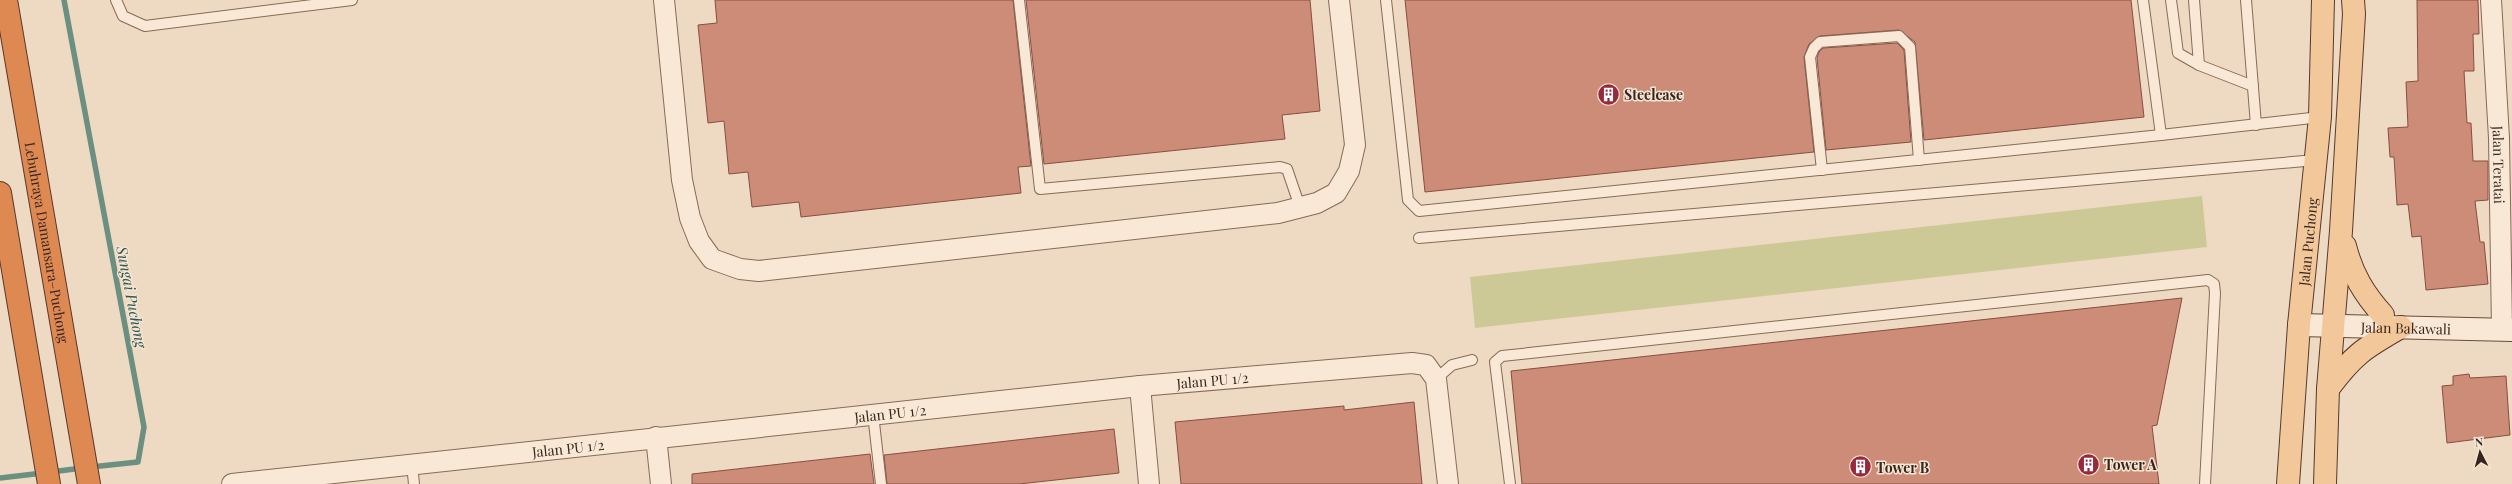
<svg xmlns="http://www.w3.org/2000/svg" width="2512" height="484" font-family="'Playfair Display',serif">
	<rect width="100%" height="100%" fill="#eed9c2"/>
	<!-- green -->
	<polygon fill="#ccc996" points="2202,196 2207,247 1475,328 1470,277"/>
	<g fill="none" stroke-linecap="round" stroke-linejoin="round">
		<!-- stream -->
		<g stroke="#6b8f80" stroke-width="5.5">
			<polyline points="64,0 144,427 138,462 91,467"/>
			<polyline points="51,472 82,468"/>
			<polyline points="0,478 43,473"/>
		</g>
	</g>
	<!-- building -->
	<g fill="#cc8c78" stroke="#874f3f">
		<polygon points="715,0 1013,0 1031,166 1018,167 1021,193 801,217 799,202 752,207 748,172 729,174 724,121 708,123 698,25 717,23"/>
		<polygon points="1026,0 1310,0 1320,111 1282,115 1285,139 1044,164"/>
		<polygon points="1405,0 2131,0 2144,117 1924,140 1915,42 1899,30 1820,36 1809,44 1804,57 1814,152 1425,192"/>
		<polygon points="2417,0 2478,0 2479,34 2473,34 2474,71 2464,71 2467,123 2471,123 2473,161 2488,161 2488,200 2475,201 2480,242 2484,242 2488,284 2426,290 2421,236 2412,237 2408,204 2397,205 2394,157 2390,157 2388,128 2408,127 2406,82 2418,81"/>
		<polygon points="1897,43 1904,50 1911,142 1826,150 1817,58 1819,52 1823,48"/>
		<polygon points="2182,298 2157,425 2152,426 2159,484 1522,484 1511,371"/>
		<polygon points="2469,374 2470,378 2506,376 2510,435 2447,443 2442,386 2453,385 2453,376"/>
		<polygon points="1414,402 1422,484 1181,484 1175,422 1344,406 1344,410"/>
		<polygon points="1114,429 1119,473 1019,484 887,484 884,455"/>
		<polygon points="870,454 874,484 692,484 692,474"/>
	</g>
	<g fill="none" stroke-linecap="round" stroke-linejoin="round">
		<defs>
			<g id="service">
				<polyline points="116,0 123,16 145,26 352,0"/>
				<polyline points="1019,0 1040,189 1280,167 1287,169 1300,207"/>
				<polyline points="1386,0 1408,200 1419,211 2161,135 2320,117"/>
				<polyline points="2143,0 2161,135"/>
				<polyline points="2171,0 2178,53 2199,65 2253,86"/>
				<polyline points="2194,0 2199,65"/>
				<polyline points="2246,0 2256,125"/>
				<polyline points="1822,170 1810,57 1814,48 1820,42 1899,36 1910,47 1919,160"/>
				<polyline points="1419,238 2316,160"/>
				<polyline points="1436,379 1452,365 1472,360"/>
				<polyline points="873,414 881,484"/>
				<polyline points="412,464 414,484"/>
				<polyline points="1510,484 1495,362 1502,356 2208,280 2214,284 2215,293 2205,484"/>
			</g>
			<g id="minor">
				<polyline points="664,0 682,180 690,218 699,241 712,259 740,269 759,271 1278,213 1317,203 1336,193 1349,171 1355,145 1339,0"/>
				<path id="s1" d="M 2491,0 L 2499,138 L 2502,330"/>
				<polyline points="1140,386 1149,484"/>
				<polyline points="656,437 661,484"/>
				<path id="s2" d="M 232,484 L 1140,386 L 1412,363 L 1426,365 L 1436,379 L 1448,484"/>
			</g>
			<g id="secondary">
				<path id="s3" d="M 2299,325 L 2512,330"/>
			</g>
			<g id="primary">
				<path d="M 2345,246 C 2352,274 2364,294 2383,315"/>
				<path d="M 2328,389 C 2353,355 2364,348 2401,327"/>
				<path id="s4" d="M 2288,484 L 2299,325 L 2320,117 L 2323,0"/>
				<polyline points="2325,484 2328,389 2341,231 2354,14 2353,0"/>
			</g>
			<g id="motorway">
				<path id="s5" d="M 6,0 L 89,484"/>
				<polyline points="0,193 49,484"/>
			</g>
		</defs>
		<!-- service casing -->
		<use href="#service" stroke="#886a59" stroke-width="12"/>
		<!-- minor casing -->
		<use href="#minor" stroke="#886a59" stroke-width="22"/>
		<!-- secondary casing -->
		<use href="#secondary" stroke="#6a4b3c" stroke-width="24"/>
		<!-- primary casing -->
		<use href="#primary" stroke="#56392e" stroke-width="24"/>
		<!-- motorway casing -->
		<use href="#motorway" stroke="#56392e" stroke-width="24"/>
		<!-- service -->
		<use href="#service" stroke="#f9e8d5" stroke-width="10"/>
		<!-- minor -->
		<use href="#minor" stroke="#f9e8d5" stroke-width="20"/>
		<!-- secondary -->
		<use href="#secondary" stroke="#f9e8d5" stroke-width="22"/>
		<!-- primary -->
		<use href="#primary" stroke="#f2c79a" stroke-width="22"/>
		<!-- motorway -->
		<use href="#motorway" stroke="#de8852" stroke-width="22"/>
	</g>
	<!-- icons -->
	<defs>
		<symbol id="building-disc" viewBox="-11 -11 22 22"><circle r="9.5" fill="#97293d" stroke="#f5e5d2"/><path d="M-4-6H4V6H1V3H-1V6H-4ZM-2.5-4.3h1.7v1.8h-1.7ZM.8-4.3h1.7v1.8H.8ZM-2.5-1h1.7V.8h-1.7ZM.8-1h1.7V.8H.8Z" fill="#fff"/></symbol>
	</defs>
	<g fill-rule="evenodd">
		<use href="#building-disc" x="1596" y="82" width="25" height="25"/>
		<use href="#building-disc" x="2076" y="452" width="25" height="25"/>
		<use href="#building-disc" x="1848" y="454" width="25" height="25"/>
	</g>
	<g text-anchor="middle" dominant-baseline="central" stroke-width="3" stroke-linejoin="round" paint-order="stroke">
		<!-- poi labels -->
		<g font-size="14" font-weight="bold" fill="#38261d" stroke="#f5e5d2" text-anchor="start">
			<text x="1624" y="94">Steelcase</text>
			<text x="2104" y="464">Tower A</text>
			<text x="1876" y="467">Tower B</text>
		</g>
		<!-- street labels -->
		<g font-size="14" fill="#38261d" stroke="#f5e5d2">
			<text stroke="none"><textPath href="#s1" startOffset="165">Jalan Teratai</textPath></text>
			<text stroke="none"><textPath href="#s5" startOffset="246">Lebuhraya Damansara–Puchong</textPath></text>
			<text stroke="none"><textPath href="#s4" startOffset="243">Jalan Puchong</textPath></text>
			<text stroke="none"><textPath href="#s3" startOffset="107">Jalan Bakawali</textPath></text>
			<text stroke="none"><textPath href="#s2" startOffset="986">Jalan PU 1/2</textPath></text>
			<text stroke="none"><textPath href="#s2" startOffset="662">Jalan PU 1/2</textPath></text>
			<text stroke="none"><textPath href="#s2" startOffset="338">Jalan PU 1/2</textPath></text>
		</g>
		<!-- water labels -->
		<g font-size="15" font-style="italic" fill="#2d584d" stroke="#f5e5d2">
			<text transform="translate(132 297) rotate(79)">Sungai Puchong</text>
		</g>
	</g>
	<!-- north arrow -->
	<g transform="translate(2480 452) rotate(354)" stroke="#f5e5d2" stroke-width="3" paint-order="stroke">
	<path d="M0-3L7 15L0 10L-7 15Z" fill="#38261d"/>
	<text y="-6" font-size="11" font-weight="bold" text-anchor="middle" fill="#38261d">N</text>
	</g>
</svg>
